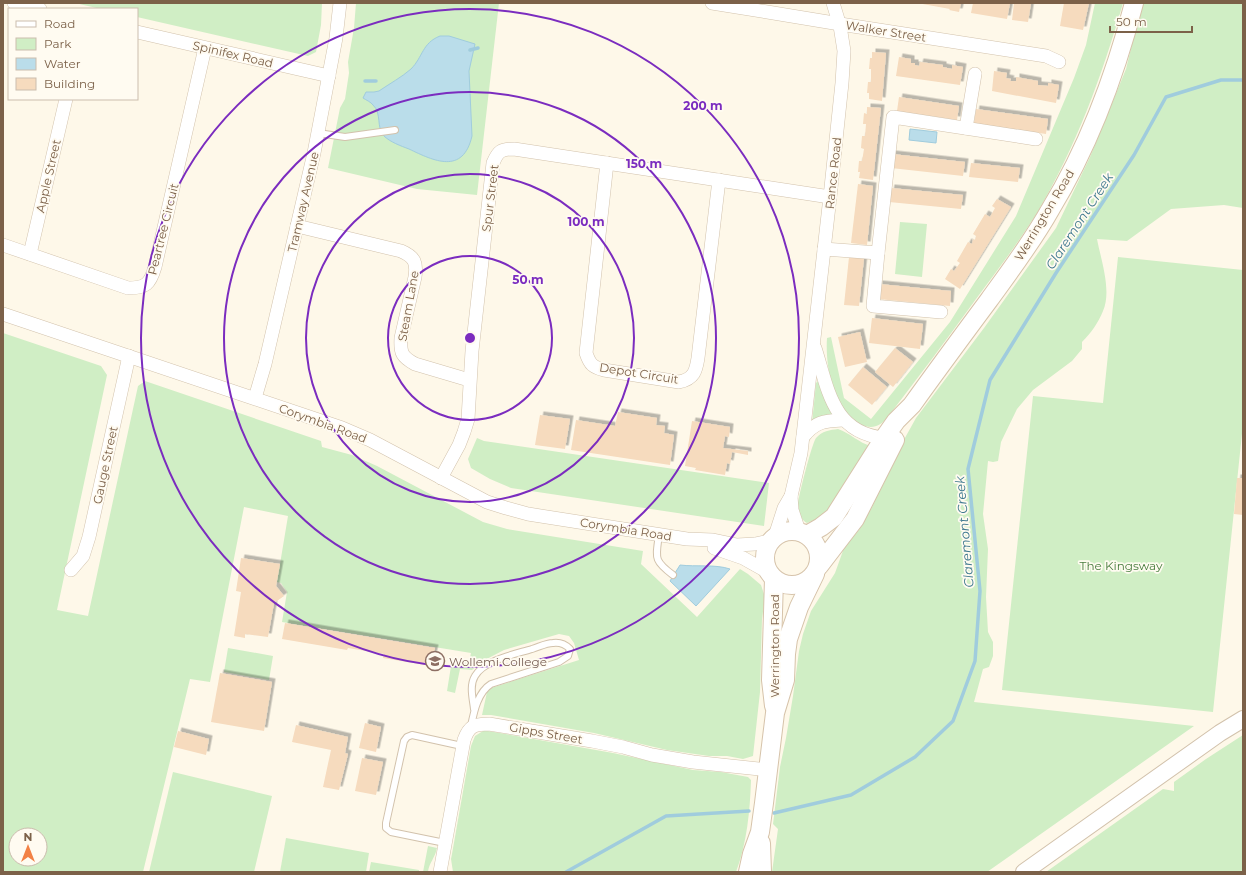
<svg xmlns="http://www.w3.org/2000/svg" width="1246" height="875" font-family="Montserrat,sans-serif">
	<defs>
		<filter id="shadow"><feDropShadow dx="3.5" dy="-3.5" stdDeviation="0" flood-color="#0004"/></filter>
	</defs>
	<rect width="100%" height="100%" fill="#fef8e9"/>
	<!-- green -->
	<g fill="#d0eec5" fill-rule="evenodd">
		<polygon points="75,3 322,3 321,25 316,52 308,56 137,17 137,9 101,9"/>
		<polygon points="356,3 499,3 477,195 417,189 328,168 340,108 345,99 349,73 348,62 354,28"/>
		<path d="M 1095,3 L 1123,3 C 1102,76 1076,147 1037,213 C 1018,243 997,271 976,299 C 947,339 917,379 887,418 C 881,425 874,429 865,426 C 833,416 825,366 827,338 L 831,337 L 844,398 L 871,419 L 950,322 L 1016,216 L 1074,78 L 1086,45 Z"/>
		<path d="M 1142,3 L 1243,3 L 1243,208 L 1224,205 L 1171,209 L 1127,241 L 1097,239 C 1101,260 1112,291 1103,311 C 1098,323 1091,333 1082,342 L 1082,349 L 1072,361 L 1033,390 L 1017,409 L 1001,442 L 998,461 L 993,462 L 988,461 L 983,514 L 988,549 L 986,597 L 988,632 L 993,642 L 993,656 L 989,667 L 983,669 L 974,702 L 1194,726 L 987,872 L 772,872 L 778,829 L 773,824 L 780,767 L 786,738 L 793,696 L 799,651 L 803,634 L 811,611 L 835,573 L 844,548 L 859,530 L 872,507 L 896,454 L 916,418 L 984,328 L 1056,228 L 1090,157 L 1126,69 Z"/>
		<polygon points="900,222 927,224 922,277 895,274"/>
		<polygon points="1118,257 1243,270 1243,424 1213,712 1002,690 1033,396 1103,403"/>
		<path d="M 3,333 L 101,366 L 107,375 L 57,610 L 88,616 L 138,386 L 145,381 L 321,441 L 322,447 L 352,455 L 377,466 L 483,522 L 507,529 L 643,551 L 641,564 L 697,617 L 740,569 L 748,574 L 761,585 L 765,597 L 762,619 L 760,692 L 753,756 L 743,759 L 727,756 L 709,756 L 667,750 L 594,733 L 491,715 L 482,715 L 487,692 L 491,688 L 579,660 L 574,643 L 569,636 L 559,634 L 504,650 L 481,662 L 472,670 L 460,669 L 455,693 L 447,691 L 452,660 L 469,663 L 471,653 L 282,622 L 287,592 L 281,583 L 277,582 L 288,516 L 244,507 L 210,682 L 190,679 L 143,872 L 3,872 ZM 16,835 L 40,835 L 40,859 L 16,859 Z"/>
		<polygon points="818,381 833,415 812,423 816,383"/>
		<path d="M 838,429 C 850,433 859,443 871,446 L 833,507 L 819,518 L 807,523 C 800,519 799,512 798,504 C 798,498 812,443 816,438 C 822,431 830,430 838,429 Z"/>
		<polygon points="477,438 484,441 769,483 764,526 511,488 490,479 471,468 468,459"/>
		<polygon points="228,648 273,656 269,680 224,672"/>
		<path d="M 483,731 L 488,731 L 613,753 L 693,770 L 721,772 L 748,777 L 751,780 C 750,811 747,843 736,872 L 453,872 L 451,859 L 452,854 L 471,746 L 475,736 Z"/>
		<polygon points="1243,735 1243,872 1046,872 1163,789 1174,791 1174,782 1206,759"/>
		<polygon points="173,772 272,796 254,872 149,872"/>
		<polygon points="286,838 369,853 366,872 280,872"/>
		<path d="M 428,846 L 437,848 C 435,858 429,863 428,872 L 423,872 Z"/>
		<polygon points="371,862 419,870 419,872 369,872"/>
	</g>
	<!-- water -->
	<g fill="#baddea" stroke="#a0ccdd">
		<path d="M 440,36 L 449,36 L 475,44 L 469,71 L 472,136 C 463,175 434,161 409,149 C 401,146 390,142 384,136 C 376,128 382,113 373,105 C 371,102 366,100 363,98 L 366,92 L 374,92 L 379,91 C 389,84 402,77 411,69 C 423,57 422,43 440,36 Z"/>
		<polygon points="910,129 937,132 936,143 909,140"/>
		<path d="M 680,565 C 696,567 715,564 730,569 L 696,606 L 670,581 Z"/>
	</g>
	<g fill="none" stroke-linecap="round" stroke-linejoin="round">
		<!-- stream -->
		<g stroke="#a0ccdd" stroke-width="3.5">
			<polyline points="470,50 478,48"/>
			<polyline points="365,81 376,81"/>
			<polyline points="774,813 851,795 915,757 953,721 975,661 980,591 968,469 990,380 1056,273 1134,155 1166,97 1221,80 1243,80"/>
			<polyline points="566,872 666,816 749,811"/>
		</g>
	</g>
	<!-- building -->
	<g fill="#f6dbbe" filter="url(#shadow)">
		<polygon points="917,3 961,3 959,12 949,10 950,9"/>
		<polygon points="973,3 1010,3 1007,19 971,13"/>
		<polygon points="1014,3 1031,3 1028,22 1012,20"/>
		<polygon points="1064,3 1089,3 1083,30 1060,26"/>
		<polygon points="872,52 886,53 882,101 869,99 869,93 867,93 868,82 871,82 871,69 869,69 870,58 872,58"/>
		<polygon points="899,57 911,59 911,63 915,63 915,65 919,66 920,62 943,65 943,67 952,69 952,65 963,67 960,85 896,76"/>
		<polygon points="994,71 1007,73 1006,78 1011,79 1010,81 1016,81 1016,77 1038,81 1038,85 1048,86 1048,83 1059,85 1056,103 992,91"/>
		<polygon points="899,97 959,106 957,120 897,111"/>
		<polygon points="867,107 881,108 873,180 859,178 860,172 858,172 859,161 862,161 864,149 861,148 862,136 865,136 866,124 863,124 864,113 867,114"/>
		<polygon points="976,109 1048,119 1046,134 974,123"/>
		<polygon points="892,154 965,162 963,176 891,168"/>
		<polygon points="971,163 1020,168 1018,182 969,177"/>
		<polygon points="858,184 873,186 867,245 851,243"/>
		<polygon points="891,188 963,195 961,209 889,202"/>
		<polygon points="997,199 1011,207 960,289 945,279 951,269 954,271 960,263 957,261 968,242 972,244 973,239 975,240 976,236 973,234 985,214 990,217 995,208 992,206"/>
		<polygon points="849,257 864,258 859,306 844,305"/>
		<polygon points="879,284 951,291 950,306 878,299"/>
		<polygon points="872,318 923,324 920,349 869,343"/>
		<polygon points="860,332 867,362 845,367 838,337"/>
		<polygon points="895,348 913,362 893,387 875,372"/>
		<polygon points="863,367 887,387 872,405 848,385"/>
		<polygon points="618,412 657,418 656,425 665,426 664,433 674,435 670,465 571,450 576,420 615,426"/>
		<polygon points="540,415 570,419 565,449 535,445"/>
		<polygon points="692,421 730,427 729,437 725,436 723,448 748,451 748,455 732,452 730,464 727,463 725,475 695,470 696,468 685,466"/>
		<polygon points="1237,478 1243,478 1243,515 1234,514"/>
		<polygon points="241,558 280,564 276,586 284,596 274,603 268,637 245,634 245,638 234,636 241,592 236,591"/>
		<polygon points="285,623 435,648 431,666 383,658 384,654 348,648 347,650 282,639"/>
		<polygon points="220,673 272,682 264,731 211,722"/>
		<polygon points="365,723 381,727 376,752 359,748"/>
		<polygon points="296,725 348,737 345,753 348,754 339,790 323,787 331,750 292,742"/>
		<polygon points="178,731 209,739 206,755 174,747"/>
		<polygon points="362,758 383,762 376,795 355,791"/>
	</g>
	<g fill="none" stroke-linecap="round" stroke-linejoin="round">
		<defs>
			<g id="service">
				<polyline points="318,133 345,137 395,130"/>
				<path d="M 659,534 C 656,558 653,560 673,575"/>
				<path d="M 471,726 C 474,711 478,692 491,684 L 559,662 L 568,656 L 570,649 C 565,644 560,642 553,643 C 546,643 539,647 532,649 C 516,654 484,660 475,676 C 469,686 473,699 474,709"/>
				<polyline points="445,843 391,832 386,828 386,823 404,741 407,737 412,735 462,746"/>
			</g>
			<g id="minor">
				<polyline points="14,3 40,9"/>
				<polyline points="712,3 840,24 1046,56 1059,62"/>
				<polyline points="137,32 329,76"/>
				<polyline points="966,128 975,74"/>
				<path d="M 607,163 L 586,353 C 590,365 593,367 604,370 L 679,382 C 694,379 696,371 698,358 L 719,180"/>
				<path d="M 297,226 L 401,251 C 415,257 417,263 415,277 L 401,338 C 400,353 402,357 415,364 L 469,380"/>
				<path d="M 3,245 L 128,288 C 146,288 150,284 155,267 L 205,48"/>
				<polyline points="824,249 878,253 893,117 1036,139"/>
				<polyline points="878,253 873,306 941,312"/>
				<polyline points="30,254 66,99"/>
				<polyline points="3,314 342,428 370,440 487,502 506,508 528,514 687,539 713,540 737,545 755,544 770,541"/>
				<path d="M 815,348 C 828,388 832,433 884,438"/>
				<polyline points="255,398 265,364 314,153 336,38 340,3"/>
				<path d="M 803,437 C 816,421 824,421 844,420"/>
				<path d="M 441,478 L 459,445 L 464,432 L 468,419 L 472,351 L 493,163 C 498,151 501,149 514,149 L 830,197"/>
				<polyline points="791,496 792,510 799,531"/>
				<polyline points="775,536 784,508 791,496 801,453 830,197 842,83 844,51 840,26 833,3"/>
				<polyline points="714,548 743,558 768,572"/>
				<polyline points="71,570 83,556 89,537 129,356"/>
				<path d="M 440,872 L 464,740 C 469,726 474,724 489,724 L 592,741 L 623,747 L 652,755 L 693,762 L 768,770"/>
			</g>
			<polyline id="tertiary" points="1024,872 1220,733 1243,719"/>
			<g id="secondary">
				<circle cx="792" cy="558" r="27"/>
				<path d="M 807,535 L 821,527 L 834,517 L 884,438 L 896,421 L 912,405 C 937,370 963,335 989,300 C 1010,271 1032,242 1050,210 C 1089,146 1115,76 1134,3"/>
				<polyline points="819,566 855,519 895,440"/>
				<polyline points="774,706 771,680 774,579"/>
				<polyline points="761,843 762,872"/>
				<polyline points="748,872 752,854 760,832 764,803 775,713 785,680 786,654 788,639 799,607 815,574"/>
			</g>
		</defs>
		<!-- service casing -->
		<use href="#service" stroke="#d2c2ac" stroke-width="8"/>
		<!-- minor casing -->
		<use href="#minor" stroke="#d2c2ac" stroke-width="14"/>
		<!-- tertiary casing -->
		<use href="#tertiary" stroke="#d2c2ac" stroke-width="18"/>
		<!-- secondary casing -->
		<use href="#secondary" stroke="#d6c3aa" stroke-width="20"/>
		<!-- service -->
		<use href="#service" stroke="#fff" stroke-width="6"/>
		<!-- minor -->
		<use href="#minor" stroke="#fff" stroke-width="13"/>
		<!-- tertiary -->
		<use href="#tertiary" stroke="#fff" stroke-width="16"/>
		<!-- secondary -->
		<use href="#secondary" stroke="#fff" stroke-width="18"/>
	</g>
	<!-- distance rings -->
	<g fill="none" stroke="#7b2cbf" stroke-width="2">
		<circle cx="470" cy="338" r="82"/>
		<circle cx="470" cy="338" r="164"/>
		<circle cx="470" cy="338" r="246"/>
		<circle cx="470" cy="338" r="329"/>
	</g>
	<!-- icons -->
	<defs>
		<symbol id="school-ring" viewBox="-11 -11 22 22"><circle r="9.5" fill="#fffbf1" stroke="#8d6e63" stroke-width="1.5"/><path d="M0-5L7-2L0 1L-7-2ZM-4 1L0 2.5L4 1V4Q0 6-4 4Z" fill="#8d6e63"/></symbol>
	</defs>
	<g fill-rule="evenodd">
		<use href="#school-ring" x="424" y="650" width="22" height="22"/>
	</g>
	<g text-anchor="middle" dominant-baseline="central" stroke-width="3.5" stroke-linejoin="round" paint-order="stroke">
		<!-- street labels -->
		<g font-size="12" fill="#7c6149" stroke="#fffbf1">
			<text transform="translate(886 31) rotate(9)">Walker Street</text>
			<text transform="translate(233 54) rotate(13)">Spinifex Road</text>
			<text transform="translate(833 173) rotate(-84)">Rance Road</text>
			<text transform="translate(48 176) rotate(-77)">Apple Street</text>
			<text transform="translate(490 198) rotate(-83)">Spur Street</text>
			<text transform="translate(303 202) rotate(-77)">Tramway Avenue</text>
			<text transform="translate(1044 215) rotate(-59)">Werrington Road</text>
			<text transform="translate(163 229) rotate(-76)">Peartree Circuit</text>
			<text transform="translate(408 306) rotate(-80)">Steam Lane</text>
			<text transform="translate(639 373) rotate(9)">Depot Circuit</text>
			<text transform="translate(323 423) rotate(20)">Corymbia Road</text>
			<text transform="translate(105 465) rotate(-78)">Gauge Street</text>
			<text transform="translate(626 529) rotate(9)">Corymbia Road</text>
			<text transform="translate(774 646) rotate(-90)">Werrington Road</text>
			<text transform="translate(546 733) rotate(10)">Gipps Street</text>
		</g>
		<!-- park labels -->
		<g font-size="12" fill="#477c3d" stroke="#fffbf1">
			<text x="1121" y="565">The Kingsway</text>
		</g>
		<!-- education labels -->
		<g font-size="12" fill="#785e54" stroke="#fffbf1" text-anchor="start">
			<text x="449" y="661">Wollemi College</text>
		</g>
		<!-- water labels -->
		<g font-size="13" font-style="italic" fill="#407a90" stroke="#fffbf1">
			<text transform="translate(1079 221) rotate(-57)">Claremont Creek</text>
			<text transform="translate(964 532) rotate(-95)">Claremont Creek</text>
		</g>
	</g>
	<circle cx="470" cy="338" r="6" fill="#7b2cbf" stroke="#fffbf1" stroke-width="2"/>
	<g font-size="12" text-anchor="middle" font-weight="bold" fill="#7b2cbf" stroke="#fffbf1" stroke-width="3.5" stroke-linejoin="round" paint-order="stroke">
		<text x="703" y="110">200 m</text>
		<text x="644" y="168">150 m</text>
		<text x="586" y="226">100 m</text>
		<text x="528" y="284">50 m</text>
	</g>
	<!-- border -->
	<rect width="1246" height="875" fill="none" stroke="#7c6149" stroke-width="8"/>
	<!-- legend -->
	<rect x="8" y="8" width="130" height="92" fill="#fffbf1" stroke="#cbbdae"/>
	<rect x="16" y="21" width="20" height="6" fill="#ffffff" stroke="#cbbdae"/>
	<text x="44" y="28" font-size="12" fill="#7c6149">Road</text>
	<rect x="16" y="38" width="20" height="12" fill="#d0eec5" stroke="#cbbdae"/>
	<text x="44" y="48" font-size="12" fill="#7c6149">Park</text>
	<rect x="16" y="58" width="20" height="12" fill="#baddea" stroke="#cbbdae"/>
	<text x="44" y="68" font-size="12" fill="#7c6149">Water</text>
	<rect x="16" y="78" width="20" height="12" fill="#f6dbbe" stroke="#cbbdae"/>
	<text x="44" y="88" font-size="12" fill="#7c6149">Building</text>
	<!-- north arrow -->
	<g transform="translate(28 847)"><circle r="19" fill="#fffbf1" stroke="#cbbdae"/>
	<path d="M0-3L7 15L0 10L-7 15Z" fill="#f28144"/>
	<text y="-6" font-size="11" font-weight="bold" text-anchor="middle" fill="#7c6149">N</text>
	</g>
	<!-- scale -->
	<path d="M1110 26v6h82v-6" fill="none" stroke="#7c6149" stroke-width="2"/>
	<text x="1116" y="26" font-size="12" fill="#7c6149" stroke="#fffbf1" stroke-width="3" paint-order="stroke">50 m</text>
</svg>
